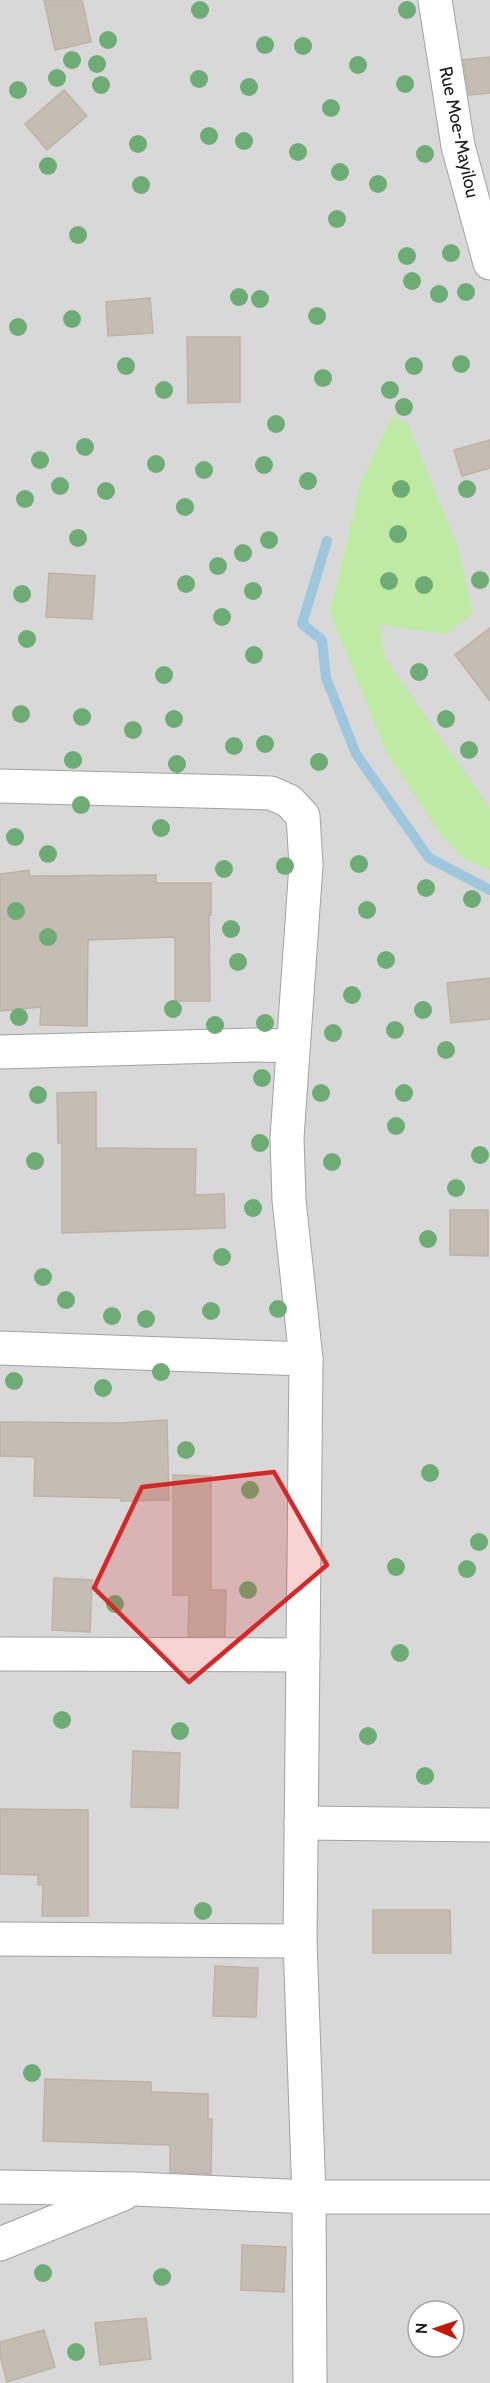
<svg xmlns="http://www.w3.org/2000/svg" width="490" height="2383" font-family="Cabin,sans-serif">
	<rect width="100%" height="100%" fill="#edeae0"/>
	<!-- residential -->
	<path fill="#d9d8d8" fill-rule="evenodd" d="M 0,0 L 490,0 L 490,2383 L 0,2383 ZM 418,2311 L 454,2311 L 454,2347 L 418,2347 Z"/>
	<!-- grass -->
	<polygon fill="#beeaa3" points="392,416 408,424 459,550 473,613 446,634 380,625 385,658 490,809 490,870 466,860 442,836 385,749 330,613 361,482"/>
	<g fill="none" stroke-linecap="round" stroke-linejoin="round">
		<!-- stream -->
		<polyline stroke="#9ec7dd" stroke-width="10" points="327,541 302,624 322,640 326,678 356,754 429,858 490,890"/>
	</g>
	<!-- building -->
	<g fill="#c5bdb3" stroke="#bfb2a2" stroke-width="1.5">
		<polygon points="44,0 82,0 91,42 55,50"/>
		<polygon points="490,57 490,93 469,95 463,60"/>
		<polygon points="64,90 87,116 47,150 25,124"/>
		<polygon points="150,298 153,333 108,336 106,302"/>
		<polygon points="187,337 240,337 240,402 188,403"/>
		<polygon points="490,440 490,468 462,476 454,450"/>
		<polygon points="49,573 95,576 92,619 46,617"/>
		<polygon points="490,628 490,701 455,655"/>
		<polygon points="29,870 29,876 156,875 156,883 211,883 211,915 209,915 210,1001 175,1001 175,937 88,940 87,1026 40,1025 41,1007 0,1011 0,874"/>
		<polygon points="490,978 490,1019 451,1023 447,983"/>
		<polygon points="96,1092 96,1148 196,1149 195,1195 224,1194 225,1228 62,1233 62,1143 58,1143 57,1093"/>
		<polygon points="450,1210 488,1210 488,1256 450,1255"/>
		<polygon points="167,1420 169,1500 121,1501 121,1498 34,1496 35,1457 0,1456 0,1422 119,1423"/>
		<polygon points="173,1475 211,1476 211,1590 226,1590 225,1636 188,1636 189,1595 173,1595"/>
		<polygon points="54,1578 92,1580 90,1632 52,1630"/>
		<polygon points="133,1751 180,1753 178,1808 131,1807"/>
		<polygon points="0,1809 88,1810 88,1916 42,1916 43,1885 38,1885 38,1875 0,1874"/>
		<polygon points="373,1910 450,1910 451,1953 373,1953"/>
		<polygon points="215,1966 258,1968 256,2017 213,2016"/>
		<polygon points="45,2079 151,2082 151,2092 208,2094 208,2119 212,2119 211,2174 170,2172 170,2145 43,2141"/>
		<polygon points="242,2245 286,2247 284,2292 241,2290"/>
		<polygon points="146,2318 151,2359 100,2365 95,2323"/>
		<polygon points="44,2330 55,2367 7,2382 0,2355 0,2342"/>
	</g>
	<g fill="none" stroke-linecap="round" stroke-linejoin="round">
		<defs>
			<g id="minor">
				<polyline points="435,0 458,146 490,263"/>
				<polyline points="0,786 271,793 289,801 303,816 306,865 287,1138 289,1200 306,1359 300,1941 309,2197 310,2383"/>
				<polyline points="0,1052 255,1045 293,1046"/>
				<polyline points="0,1348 306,1359"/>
				<polyline points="0,1654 303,1655"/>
				<polyline points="301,1823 490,1825"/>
				<polyline points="0,1939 300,1941"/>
				<polyline points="0,2187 136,2189 309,2197 490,2197"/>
				<polyline points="0,2244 123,2194"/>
			</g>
		</defs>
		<!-- minor casing -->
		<use href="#minor" stroke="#a2a2a2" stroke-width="35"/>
		<!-- minor -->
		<use href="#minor" stroke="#fff" stroke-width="33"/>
	</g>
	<!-- trees -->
	<g fill="#6eac75">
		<circle cx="200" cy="10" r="9"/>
		<circle cx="407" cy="10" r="9"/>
		<circle cx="108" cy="40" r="9"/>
		<circle cx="265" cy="45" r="9"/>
		<circle cx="303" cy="46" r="9"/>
		<circle cx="72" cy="60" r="9"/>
		<circle cx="97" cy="64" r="9"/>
		<circle cx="358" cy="65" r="9"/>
		<circle cx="57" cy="78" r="9"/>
		<circle cx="199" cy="79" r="9"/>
		<circle cx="405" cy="84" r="9"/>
		<circle cx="101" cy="85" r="9"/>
		<circle cx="249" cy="87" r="9"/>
		<circle cx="18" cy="90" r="9"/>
		<circle cx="331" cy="108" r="9"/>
		<circle cx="209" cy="136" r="9"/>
		<circle cx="244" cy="141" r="9"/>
		<circle cx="138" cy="144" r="9"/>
		<circle cx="298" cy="152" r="9"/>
		<circle cx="425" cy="154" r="9"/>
		<circle cx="48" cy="166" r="9"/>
		<circle cx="340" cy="172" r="9"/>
		<circle cx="378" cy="184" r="9"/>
		<circle cx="141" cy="185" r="9"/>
		<circle cx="337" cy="219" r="9"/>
		<circle cx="78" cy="235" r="9"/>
		<circle cx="451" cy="253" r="9"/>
		<circle cx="407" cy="256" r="9"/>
		<circle cx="412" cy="281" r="9"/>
		<circle cx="466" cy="292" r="9"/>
		<circle cx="439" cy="294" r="9"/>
		<circle cx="239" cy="297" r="9"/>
		<circle cx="260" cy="299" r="9"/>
		<circle cx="317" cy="316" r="9"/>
		<circle cx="72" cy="319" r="9"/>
		<circle cx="18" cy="327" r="9"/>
		<circle cx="461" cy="364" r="9"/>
		<circle cx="126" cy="366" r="9"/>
		<circle cx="414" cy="366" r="9"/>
		<circle cx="323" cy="378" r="9"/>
		<circle cx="164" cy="390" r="9"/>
		<circle cx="390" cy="390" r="9"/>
		<circle cx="404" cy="407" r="9"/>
		<circle cx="276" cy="424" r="9"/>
		<circle cx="85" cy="447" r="9"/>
		<circle cx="40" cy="460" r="9"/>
		<circle cx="156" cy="464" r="9"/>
		<circle cx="264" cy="465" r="9"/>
		<circle cx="204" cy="470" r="9"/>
		<circle cx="308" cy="481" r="9"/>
		<circle cx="60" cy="486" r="9"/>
		<circle cx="401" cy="489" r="9"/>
		<circle cx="467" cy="489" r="9"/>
		<circle cx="106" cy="491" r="9"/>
		<circle cx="25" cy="499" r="9"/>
		<circle cx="185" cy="507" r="9"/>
		<circle cx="398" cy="534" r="9"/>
		<circle cx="78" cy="538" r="9"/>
		<circle cx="269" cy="540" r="9"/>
		<circle cx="243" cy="553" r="9"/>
		<circle cx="218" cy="566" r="9"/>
		<circle cx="480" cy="580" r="9"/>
		<circle cx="389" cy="581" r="9"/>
		<circle cx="186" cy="584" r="9"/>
		<circle cx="424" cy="585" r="9"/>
		<circle cx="253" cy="591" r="9"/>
		<circle cx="22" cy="594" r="9"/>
		<circle cx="222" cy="617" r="9"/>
		<circle cx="27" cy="639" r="9"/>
		<circle cx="254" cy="655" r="9"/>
		<circle cx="419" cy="672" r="9"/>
		<circle cx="164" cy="675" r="9"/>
		<circle cx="21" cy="714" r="9"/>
		<circle cx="82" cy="717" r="9"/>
		<circle cx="174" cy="719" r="9"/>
		<circle cx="446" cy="719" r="9"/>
		<circle cx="133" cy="730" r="9"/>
		<circle cx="265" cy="744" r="9"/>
		<circle cx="234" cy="746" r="9"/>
		<circle cx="469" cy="750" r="9"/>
		<circle cx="73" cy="760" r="9"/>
		<circle cx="319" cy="762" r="9"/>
		<circle cx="177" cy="764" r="9"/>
		<circle cx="81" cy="805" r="9"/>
		<circle cx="161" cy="828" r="9"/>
		<circle cx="15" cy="837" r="9"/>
		<circle cx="48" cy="854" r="9"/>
		<circle cx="359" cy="864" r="9"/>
		<circle cx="285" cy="866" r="9"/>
		<circle cx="224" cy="869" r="9"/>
		<circle cx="426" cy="888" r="9"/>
		<circle cx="472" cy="899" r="9"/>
		<circle cx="367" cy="910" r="9"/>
		<circle cx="16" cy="911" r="9"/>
		<circle cx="231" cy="929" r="9"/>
		<circle cx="48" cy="937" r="9"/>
		<circle cx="386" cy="960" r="9"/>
		<circle cx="238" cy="962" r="9"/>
		<circle cx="352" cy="995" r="9"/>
		<circle cx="173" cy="1009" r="9"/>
		<circle cx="423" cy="1010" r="9"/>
		<circle cx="19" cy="1017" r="9"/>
		<circle cx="265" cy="1023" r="9"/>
		<circle cx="215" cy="1025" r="9"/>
		<circle cx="395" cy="1030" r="9"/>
		<circle cx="333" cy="1033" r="9"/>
		<circle cx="446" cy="1050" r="9"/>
		<circle cx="262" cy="1078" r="9"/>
		<circle cx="321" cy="1093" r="9"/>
		<circle cx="404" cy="1093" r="9"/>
		<circle cx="38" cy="1095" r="9"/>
		<circle cx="396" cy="1126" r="9"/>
		<circle cx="260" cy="1143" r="9"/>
		<circle cx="480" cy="1155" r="9"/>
		<circle cx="35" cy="1161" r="9"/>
		<circle cx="332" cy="1162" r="9"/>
		<circle cx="456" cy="1188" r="9"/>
		<circle cx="253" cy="1208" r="9"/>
		<circle cx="428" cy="1239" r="9"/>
		<circle cx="222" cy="1257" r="9"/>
		<circle cx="43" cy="1277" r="9"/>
		<circle cx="66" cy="1300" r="9"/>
		<circle cx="278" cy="1309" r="9"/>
		<circle cx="211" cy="1311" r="9"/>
		<circle cx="112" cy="1316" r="9"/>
		<circle cx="146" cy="1319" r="9"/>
		<circle cx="161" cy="1372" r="9"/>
		<circle cx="14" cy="1381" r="9"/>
		<circle cx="103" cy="1388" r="9"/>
		<circle cx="186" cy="1450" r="9"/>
		<circle cx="430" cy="1473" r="9"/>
		<circle cx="250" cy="1490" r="9"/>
		<circle cx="479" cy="1542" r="9"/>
		<circle cx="396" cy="1567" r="9"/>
		<circle cx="467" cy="1569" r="9"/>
		<circle cx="248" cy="1590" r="9"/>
		<circle cx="115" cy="1604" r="9"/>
		<circle cx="400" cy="1653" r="9"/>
		<circle cx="62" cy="1720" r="9"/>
		<circle cx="180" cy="1731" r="9"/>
		<circle cx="368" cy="1736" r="9"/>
		<circle cx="425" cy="1776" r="9"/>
		<circle cx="203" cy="1911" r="9"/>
		<circle cx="32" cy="2073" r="9"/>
		<circle cx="43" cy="2273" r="9"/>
		<circle cx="162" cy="2277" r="9"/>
		<circle cx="76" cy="2352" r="9"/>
	</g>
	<!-- marked area -->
	<path fill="#d62828" fill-opacity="0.2" stroke="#d62828" stroke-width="4.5" stroke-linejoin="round" d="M 274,1472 L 327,1565 L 189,1682 L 94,1588 L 142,1487 Z"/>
	<g text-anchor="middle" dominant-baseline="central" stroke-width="5" stroke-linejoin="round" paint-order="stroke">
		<!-- street labels -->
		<g font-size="18" fill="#1b1b1b" stroke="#fff">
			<text transform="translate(459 132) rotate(78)">Rue Moe-Mayilou</text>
		</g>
	</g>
	<!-- north arrow -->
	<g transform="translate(436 2329) rotate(272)"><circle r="28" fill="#ffffff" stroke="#a4a4a4" stroke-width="1.5"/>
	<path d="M0-4.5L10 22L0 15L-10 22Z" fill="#c61700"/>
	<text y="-9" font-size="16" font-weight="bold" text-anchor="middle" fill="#1b1b1b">N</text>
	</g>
</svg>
